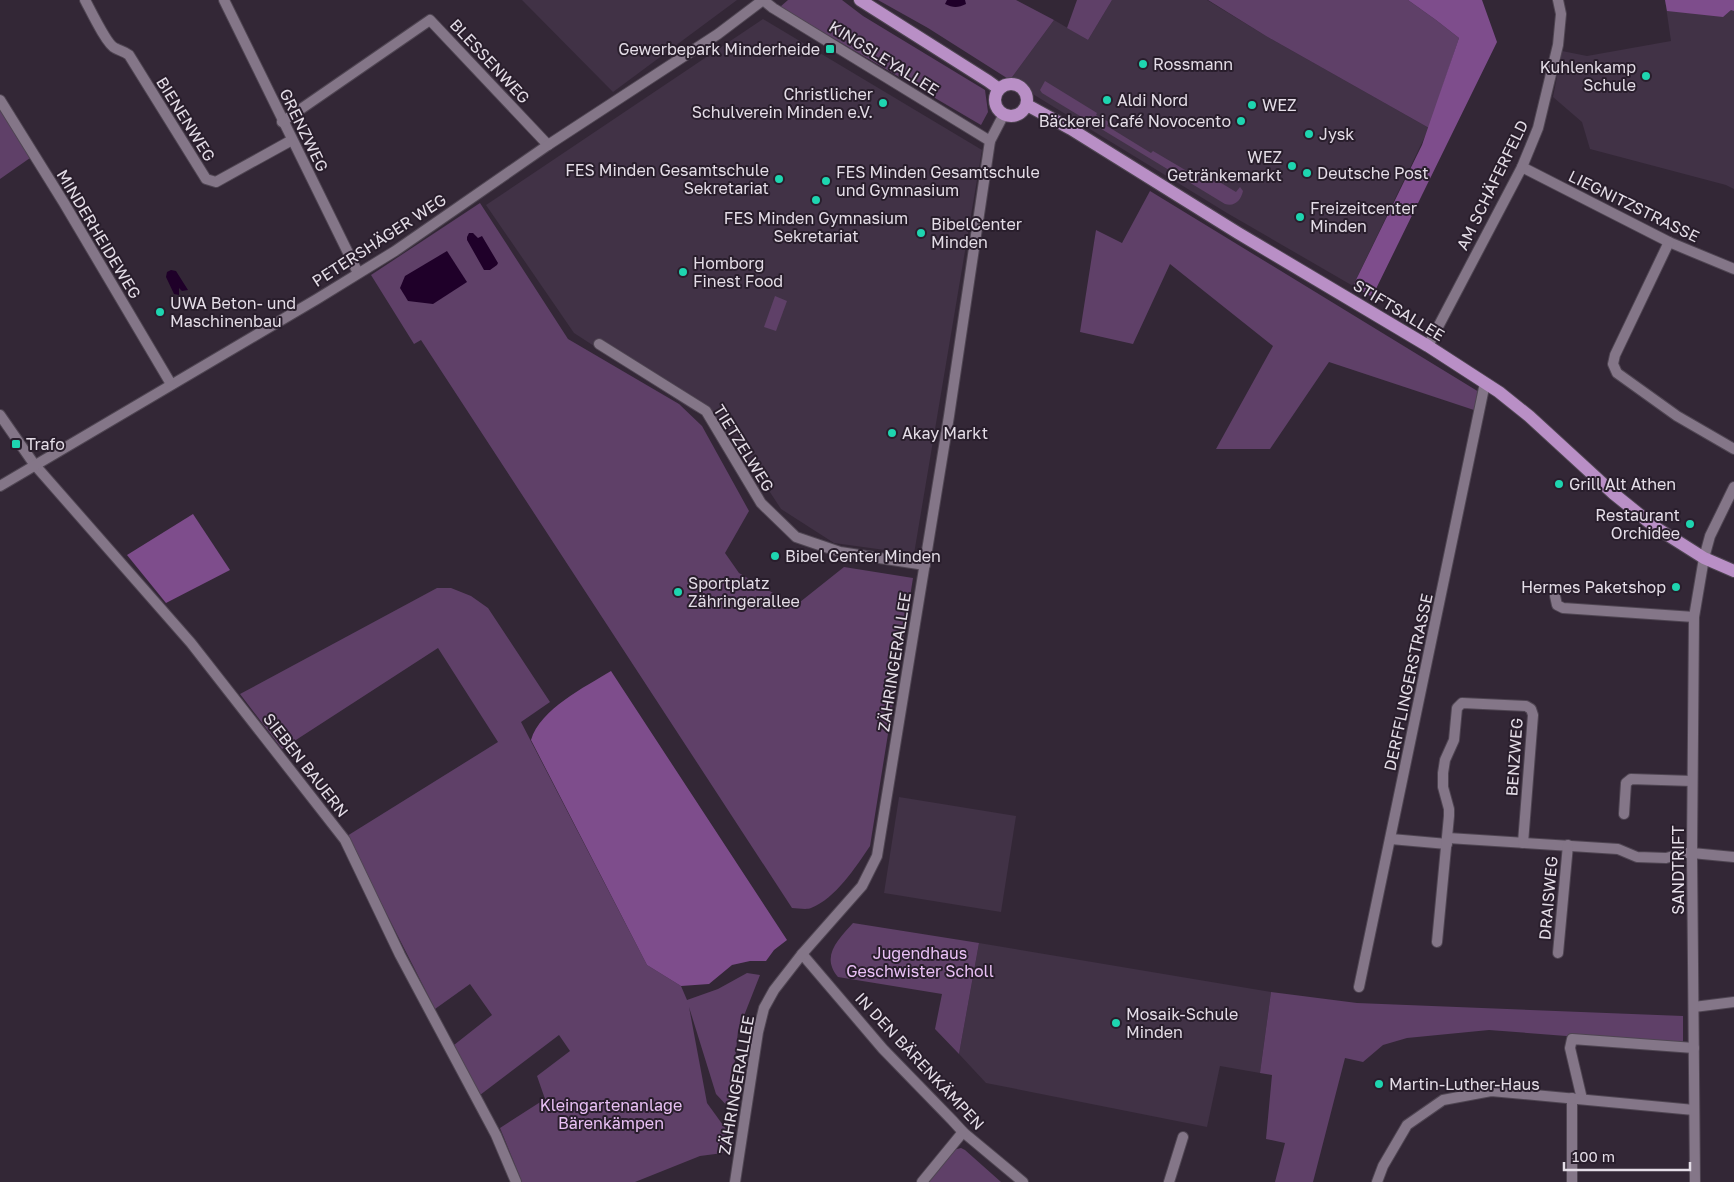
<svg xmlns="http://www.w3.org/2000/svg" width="1734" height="1182" font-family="'Golos Text',sans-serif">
	<rect width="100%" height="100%" fill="#332736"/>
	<!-- built -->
	<g fill="#413246">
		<polygon points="522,0 737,0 613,92"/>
		<polygon points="1112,0 1207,0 1266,36 1429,128 1353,286 1227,213 1010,80 1054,20 1088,40"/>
		<polygon points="1665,0 1734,0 1734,189 1726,185 1590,149 1582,122 1553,97 1562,51 1587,56 1671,41"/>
		<polygon points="763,19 982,150 914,554 834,543 781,509 724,422 694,411 574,333 486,205"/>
		<polygon points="899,797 1016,816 1001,912 884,893"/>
		<polygon points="979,943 1271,992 1260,1073 1220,1066 1207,1127 986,1083 959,1054"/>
	</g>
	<!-- green -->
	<g fill="#5f4068">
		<polygon points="788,0 842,0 863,16 985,90 988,112 981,125 780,7"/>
		<polygon points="878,0 1016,0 1054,20 1010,80 928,28"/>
		<polygon points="1077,0 1112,0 1088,40 1067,28"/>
		<polygon points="1208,0 1408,0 1436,20 1459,38 1429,128 1266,36"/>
		<path d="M 1045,81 L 1097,113 L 1096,115 L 1109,122 L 1107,126 L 1151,153 L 1153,151 L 1192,174 L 1203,172 L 1236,192 L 1240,187 L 1243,191 C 1241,200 1235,207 1225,204 L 1042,93 L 1040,90 Z"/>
		<polygon points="0,109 30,158 0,179"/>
		<polygon points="1150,191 1479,392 1474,410 1329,362 1270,449 1216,449 1273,346 1170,264 1133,344 1080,332 1096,230 1122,243"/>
		<path d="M 480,203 L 568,339 L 679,404 L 702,426 L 749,511 L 725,553 L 739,573 L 795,606 L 844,567 L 913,578 L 870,846 C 856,867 835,899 811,908 C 806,910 798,908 792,908 L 421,340 L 414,344 L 371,275 Z"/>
		<polygon points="775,296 787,301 776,331 764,327"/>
		<polygon points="437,588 451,588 471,596 488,608 550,702 521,722 647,965 681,986 687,1000 718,989 747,973 760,975 738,1031 730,1109 716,1094 689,1007 707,1103 728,1132 723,1153 700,1156 635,1182 522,1182 500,1128 545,1099 537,1076 570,1051 559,1035 480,1095 454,1045 492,1015 470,984 435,1009 347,836 498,742 438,648 282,749 240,694"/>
		<path d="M 853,923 L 979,943 L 959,1054 L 935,1029 L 942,994 L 838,977 C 820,956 839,939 853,923 Z"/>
		<polygon points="1271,992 1357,1003 1683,1016 1683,1045 1489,1030 1407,1038 1383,1045 1363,1062 1345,1058 1313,1182 1275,1182 1285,1143 1266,1139 1272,1075 1260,1073"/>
		<polygon points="961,1148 965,1150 1001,1182 925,1182 953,1150"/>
	</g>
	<!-- forest -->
	<g fill="#7e4d8c">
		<polygon points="1408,0 1482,0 1497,42 1372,297 1353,286 1422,145 1459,38 1436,20"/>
		<polygon points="1665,0 1734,0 1734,11 1731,10 1723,17 1667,11"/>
		<polygon points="193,514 230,570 166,603 127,555"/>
		<path d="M 611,671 L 787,940 L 774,950 L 766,961 L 750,961 L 732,965 L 709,984 L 681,986 L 647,965 L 531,740 C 540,709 585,687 611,671 Z"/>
	</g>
	<!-- water -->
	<g fill="#1f0029">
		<path d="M 947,0 L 965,0 L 966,4 C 958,8 953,8 945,4 Z"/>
		<polygon points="469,233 473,233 478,238 482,236 498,263 497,265 490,270 484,270 467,240 467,237"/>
		<polygon points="447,251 467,282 433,304 408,301 400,288 405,276"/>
		<polygon points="171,270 176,271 188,290 182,291 179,288 179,295 174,294 166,277 167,272"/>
	</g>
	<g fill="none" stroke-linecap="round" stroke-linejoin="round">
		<defs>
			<g id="minor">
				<path d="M 85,0 C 90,9 107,45 115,48 C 120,51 124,51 129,55 L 206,179 L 216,182 L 292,140"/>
				<polyline points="224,0 358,273"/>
				<polyline points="763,0 773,8 990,141"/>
				<polyline points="0,100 64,203 171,384"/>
				<polyline points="282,122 430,20 548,145"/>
				<polyline points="1522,167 1669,242 1734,269"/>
				<polyline points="1669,242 1615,355 1613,364 1617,373 1677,416 1734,449"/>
				<polyline points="599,344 706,411 761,503 796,537 840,552 925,565"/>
				<polyline points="1428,346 1522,167 1538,128 1558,45 1561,14 1558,0"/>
				<polyline points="0,415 34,464 191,643 345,840 400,955 496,1135 516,1182"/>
				<polyline points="0,486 317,299 395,251 548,145 718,34 763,0"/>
				<polyline points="1555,596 1557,605 1563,608 1694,617"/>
				<polyline points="1624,814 1626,783 1631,779 1692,781"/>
				<polyline points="1448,838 1618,849 1637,857 1666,858 1685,853 1692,853 1734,857"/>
				<polyline points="1391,839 1447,844"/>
				<polyline points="1437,942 1449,816 1449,809 1443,787 1443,773 1445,760 1454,740 1457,708 1462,703 1526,706 1531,709 1533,715 1523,843"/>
				<polyline points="1558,953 1568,845"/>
				<polyline points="802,954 883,1049 952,1120 963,1132 1023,1182"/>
				<polyline points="1359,987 1485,383"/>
				<polyline points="1694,1007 1734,1002"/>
				<polyline points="1572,1098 1572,1182"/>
				<polyline points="1582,1099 1570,1048 1572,1039 1694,1048"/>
				<polyline points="735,1182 758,1032 764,1008 774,990 802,954 862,886 877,856 949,416 990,141 1004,114"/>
				<polyline points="922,1182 963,1132"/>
				<polyline points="1169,1182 1183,1137"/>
				<polyline points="1377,1182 1383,1166 1407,1125 1443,1100 1491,1091 1694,1110"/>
				<polyline points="1695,1182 1692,853 1694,617 1704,558 1710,536 1734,487"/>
			</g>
			<g id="major">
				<polyline points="860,0 988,81 999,89"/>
				<circle cx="1011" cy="100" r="16"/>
				<polyline points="1027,105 1071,129 1238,233 1428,346 1499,392 1529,416 1614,494 1655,527 1704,558 1734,571"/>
			</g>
		</defs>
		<!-- minor casing -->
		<use href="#minor" stroke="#4f4552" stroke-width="12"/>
		<!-- major casing -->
		<use href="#major" stroke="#4f4552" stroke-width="14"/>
		<!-- minor -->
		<use href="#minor" stroke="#847688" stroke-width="10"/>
		<!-- major -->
		<use href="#major" stroke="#b98fc6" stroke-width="12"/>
	</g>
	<!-- markers -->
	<g fill="#1ed5b0" stroke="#291e2c" stroke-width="2">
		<rect x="825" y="44" width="10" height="10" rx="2.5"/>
		<circle cx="1143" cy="64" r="5"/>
		<circle cx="1646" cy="76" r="5"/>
		<circle cx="1107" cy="100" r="5"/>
		<circle cx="883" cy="103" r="5"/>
		<circle cx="1252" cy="105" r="5"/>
		<circle cx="1241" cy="121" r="5"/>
		<circle cx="1309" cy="134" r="5"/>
		<circle cx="1292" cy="166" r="5"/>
		<circle cx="1307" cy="173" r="5"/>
		<circle cx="779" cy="179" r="5"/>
		<circle cx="826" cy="181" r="5"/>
		<circle cx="816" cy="200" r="5"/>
		<circle cx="1300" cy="217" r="5"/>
		<circle cx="921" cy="233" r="5"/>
		<circle cx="683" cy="272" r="5"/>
		<circle cx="160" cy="312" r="5"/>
		<circle cx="892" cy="433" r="5"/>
		<rect x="11" y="439" width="10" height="10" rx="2.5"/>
		<circle cx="1559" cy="484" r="5"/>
		<circle cx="1690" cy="524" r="5"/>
		<circle cx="775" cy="556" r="5"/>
		<circle cx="1676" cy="587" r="5"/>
		<circle cx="678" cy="592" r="5"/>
		<circle cx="1116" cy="1023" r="5"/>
		<circle cx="1379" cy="1084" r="5"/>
	</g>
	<g text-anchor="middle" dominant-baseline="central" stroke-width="4" stroke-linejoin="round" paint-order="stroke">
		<!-- poi labels -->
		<g font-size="16" fill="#e4dde7" stroke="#291e2c" text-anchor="start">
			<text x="820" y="49" text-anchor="end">Gewerbepark Minderheide</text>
			<text x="1153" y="64">Rossmann</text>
			<text x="1636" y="67" text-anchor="end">Kuhlenkamp<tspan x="1636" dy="18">Schule</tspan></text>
			<text x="873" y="94" text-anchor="end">Christlicher<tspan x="873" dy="18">Schulverein Minden e.V.</tspan></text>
			<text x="1117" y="100">Aldi Nord</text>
			<text x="1262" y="105">WEZ</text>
			<text x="1231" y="121" text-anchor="end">Bäckerei Café Novocento</text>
			<text x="1319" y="134">Jysk</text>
			<text x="1282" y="157" text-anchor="end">WEZ<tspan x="1282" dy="18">Getränkemarkt</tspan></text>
			<text x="769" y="170" text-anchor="end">FES Minden Gesamtschule<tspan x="769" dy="18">Sekretariat</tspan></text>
			<text x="836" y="172">FES Minden Gesamtschule<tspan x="836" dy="18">und Gymnasium</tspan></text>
			<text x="1317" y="173">Deutsche Post</text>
			<text x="1310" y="208">Freizeitcenter<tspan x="1310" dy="18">Minden</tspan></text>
			<text x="816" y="218" text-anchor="middle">FES Minden Gymnasium<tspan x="816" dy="18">Sekretariat</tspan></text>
			<text x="931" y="224">BibelCenter<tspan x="931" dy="18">Minden</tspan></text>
			<text x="693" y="263">Homborg<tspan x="693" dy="18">Finest Food</tspan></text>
			<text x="170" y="303">UWA Beton- und<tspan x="170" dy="18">Maschinenbau</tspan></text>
			<text x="902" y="433">Akay Markt</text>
			<text x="26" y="444">Trafo</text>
			<text x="1569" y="484">Grill Alt Athen</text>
			<text x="1680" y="515" text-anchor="end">Restaurant<tspan x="1680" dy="18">Orchidee</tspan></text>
			<text x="785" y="556">Bibel Center Minden</text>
			<text x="688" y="583">Sportplatz<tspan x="688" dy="18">Zähringerallee</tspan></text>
			<text x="1666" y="587" text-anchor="end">Hermes Paketshop</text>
			<text x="1126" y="1014">Mosaik-Schule<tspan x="1126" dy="18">Minden</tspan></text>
			<text x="1389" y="1084">Martin-Luther-Haus</text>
		</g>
		<!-- street labels -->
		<g font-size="16" fill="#e4dde7" stroke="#291e2c">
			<text transform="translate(884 58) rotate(32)">KINGSLEYALLEE</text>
			<text transform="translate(490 61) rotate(47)">BLESSENWEG</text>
			<text transform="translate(186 119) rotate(58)">BIENENWEG</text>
			<text transform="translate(304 130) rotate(64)">GRENZWEG</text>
			<text transform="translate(1492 185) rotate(-64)">AM SCHÄFERFELD</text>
			<text transform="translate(1634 206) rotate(26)">LIEGNITZSTRASSE</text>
			<text transform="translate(99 234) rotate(59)">MINDERHEIDEWEG</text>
			<text transform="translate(379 240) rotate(-33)">PETERSHÄGER WEG</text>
			<text transform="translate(1399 310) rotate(31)">STIFTSALLEE</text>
			<text transform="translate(744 448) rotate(58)">TIETZELWEG</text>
			<text transform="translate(894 662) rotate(-81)">ZÄHRINGERALLEE</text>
			<text transform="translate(1408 682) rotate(-78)">DERFFLINGERSTRASSE</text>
			<text transform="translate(1514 757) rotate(-86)">BENZWEG</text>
			<text transform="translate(306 765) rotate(52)">SIEBEN BAUERN</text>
			<text transform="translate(1678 870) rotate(-90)">SANDTRIFT</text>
			<text transform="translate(1548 898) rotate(-85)">DRAISWEG</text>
			<text transform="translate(920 1061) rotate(47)">IN DEN BÄRENKÄMPEN</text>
			<text transform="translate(736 1085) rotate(-80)">ZÄHRINGERALLEE</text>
		</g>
		<!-- park labels -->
		<g font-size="16" fill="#eac1f6" stroke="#291e2c">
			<text x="920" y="953">Jugendhaus<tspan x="920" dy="18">Geschwister Scholl</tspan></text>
			<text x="611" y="1105">Kleingartenanlage<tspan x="611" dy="18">Bärenkämpen</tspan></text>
		</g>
	</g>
	<!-- scale -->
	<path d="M1564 1162v8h126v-8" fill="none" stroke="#e4dde7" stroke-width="2.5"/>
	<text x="1572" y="1162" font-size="15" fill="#e4dde7" stroke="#291e2c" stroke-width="4" paint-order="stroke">100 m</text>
</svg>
